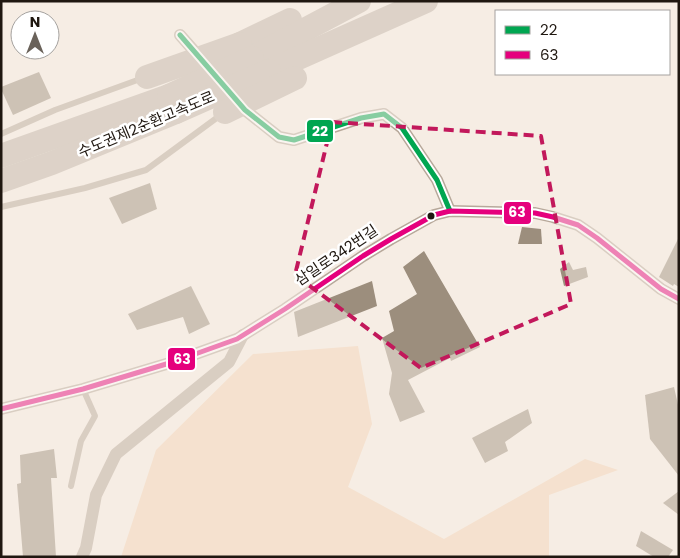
<svg xmlns="http://www.w3.org/2000/svg" width="680" height="558" font-family="Poppins,'Noto Sans KR',sans-serif">
	<rect width="100%" height="100%" fill="#f6ede4"/>
	<!-- green -->
	<polygon fill="#f3d3b5" points="358,346 372,424 348,487 444,539 585,459 618,470 549,495 549,557 121,557 156,450 253,354"/>
	<!-- building -->
	<g fill="#9c8e7d">
		<polygon points="39,72 51,98 13,115 1,89 1,87"/>
		<polygon points="150,183 157,209 122,224 109,198"/>
		<polygon points="522,227 541,229 542,244 518,244"/>
		<polygon points="679,237 679,287 674,284 673,286 659,277"/>
		<polygon points="424,251 480,347 451,361 450,358 408,380 425,412 400,422 389,394 392,373 382,338 394,331 389,311 417,294 403,267"/>
		<polygon points="569,262 573,270 586,267 588,277 564,286 560,269"/>
		<polygon points="372,281 377,306 298,337 294,312"/>
		<polygon points="191,286 210,324 189,334 183,317 137,330 128,314"/>
		<polygon points="674,387 679,409 679,476 650,439 645,395"/>
		<polygon points="528,409 532,423 505,442 508,451 485,463 472,438"/>
		<polygon points="54,449 57,478 51,478 56,557 23,557 17,484 21,483 20,455"/>
		<polygon points="679,491 679,515 663,503"/>
		<polygon points="641,531 673,550 668,557 654,557 636,546"/>
	</g>
	<g fill="none" stroke-linecap="round" stroke-linejoin="round">
		<!-- service -->
		<g stroke="#b7a89a" stroke-width="6">
			<polyline points="1,134 55,110 143,78"/>
			<polyline points="1,207 85,188 146,170 222,114"/>
			<polyline points="71,486 81,441 95,416 83,389"/>
		</g>
		<!-- minor -->
		<g stroke="#b7a89a" stroke-width="12">
			<polyline points="180,35 203,61"/>
			<polyline points="238,101 245,110 279,137 294,140 361,118 384,114 402,128 437,180 450,211"/>
			<polyline points="1,409 83,389 173,362 237,339 285,309 363,256 391,239 434,215 450,211 535,213 553,217 578,225 597,238 661,289 679,299"/>
			<polyline points="82,557 86,548 96,495 116,454 229,362 243,335"/>
		</g>
		<!-- motorway -->
		<g stroke="#beb2a6" stroke-width="24">
			<polyline points="240,44 290,20"/>
			<polyline points="252,58 359,1"/>
			<polyline points="269,71 426,1"/>
			<polyline points="1,156 169,96"/>
			<polyline points="1,181 52,163 176,112"/>
		</g>
		<!-- motorway-bridge -->
		<g stroke="#beb2a6" stroke-width="24">
			<polyline points="147,77 240,44"/>
			<polyline points="169,96 252,58"/>
			<polyline points="176,112 269,71"/>
			<polyline points="225,112 295,78"/>
		</g>
		<defs>
			<polyline id="bus-1" points="180,35 245,110 279,137 294,140 361,118 384,114 402,128 437,180 450,211"/>
			<polyline id="bus-2" points="1,409 83,389 173,362 237,339 285,309 363,256 391,239 434,215 450,211 535,213 553,217 578,225 597,238 661,289 679,299"/>
		</defs>
		<!-- bus-1 casing -->
		<use href="#bus-1" stroke="#fff" stroke-width="9"/>
		<!-- bus-2 casing -->
		<use href="#bus-2" stroke="#fff" stroke-width="9"/>
		<!-- bus-1 -->
		<use href="#bus-1" stroke="#00a651" stroke-width="5"/>
		<!-- bus-2 -->
		<use href="#bus-2" stroke="#e5007d" stroke-width="5"/>
	</g>
	<!-- marked area -->
	<path d="M0 0H680V558H0ZM 332,122 L 541,136 L 571,304 L 421,368 L 295,275 Z" fill="#f6ede4" fill-opacity=".55" fill-rule="evenodd"/>
	<path fill="none" stroke="#c2185b" stroke-width="4" stroke-dasharray="10 6" stroke-linejoin="round" d="M 332,122 L 541,136 L 571,304 L 421,368 L 295,275 Z"/>
	<!-- markers -->
	<circle fill="#1f1710" stroke="#fff" stroke-width="2" cx="431" cy="216" r="4.5"/>
	<g text-anchor="middle" dominant-baseline="central" stroke-width="5" stroke-linejoin="round" paint-order="stroke">
		<!-- street labels -->
		<g font-size="15" fill="#1f1710" stroke="#fff">
			<text transform="translate(146 124) rotate(-23)">수도권제2순환고속도로</text>
			<text transform="translate(336 255) rotate(-34)">삼일로342번길</text>
		</g>
	</g>
	<g stroke="#fff" stroke-width="2">
		<rect x="306" y="119" width="28" height="24" rx="5" fill="#00a651"/>
		<rect x="503" y="201" width="29" height="24" rx="5" fill="#e5007d"/>
		<rect x="167" y="347" width="29" height="24" rx="5" fill="#e5007d"/>
	</g>
	<g font-size="14" text-anchor="middle" font-weight="bold" fill="#fff">
		<text x="320" y="136">22</text>
		<text x="517" y="217">63</text>
		<text x="182" y="364">63</text>
	</g>
	<!-- border -->
	<rect width="680" height="558" fill="none" stroke="#1f1710" stroke-width="5"/>
	<!-- legend -->
	<rect x="495" y="10" width="175" height="65" fill="#ffffff" stroke="#a5a29f"/>
	<rect x="505" y="26" width="25" height="8" fill="#00a651" stroke="#a5a29f"/>
	<text x="540" y="35" font-size="15" fill="#1f1710">22</text>
	<rect x="505" y="51" width="25" height="8" fill="#e5007d" stroke="#a5a29f"/>
	<text x="540" y="60" font-size="15" fill="#1f1710">63</text>
	<!-- north arrow -->
	<g transform="translate(35 35)"><circle r="24" fill="#ffffff" stroke="#a5a29f"/>
	<path d="M0-4L9 19L0 12L-9 19Z" fill="#6a625a"/>
	<text y="-8" font-size="14" font-weight="bold" text-anchor="middle" fill="#1f1710">N</text>
	</g>
</svg>
